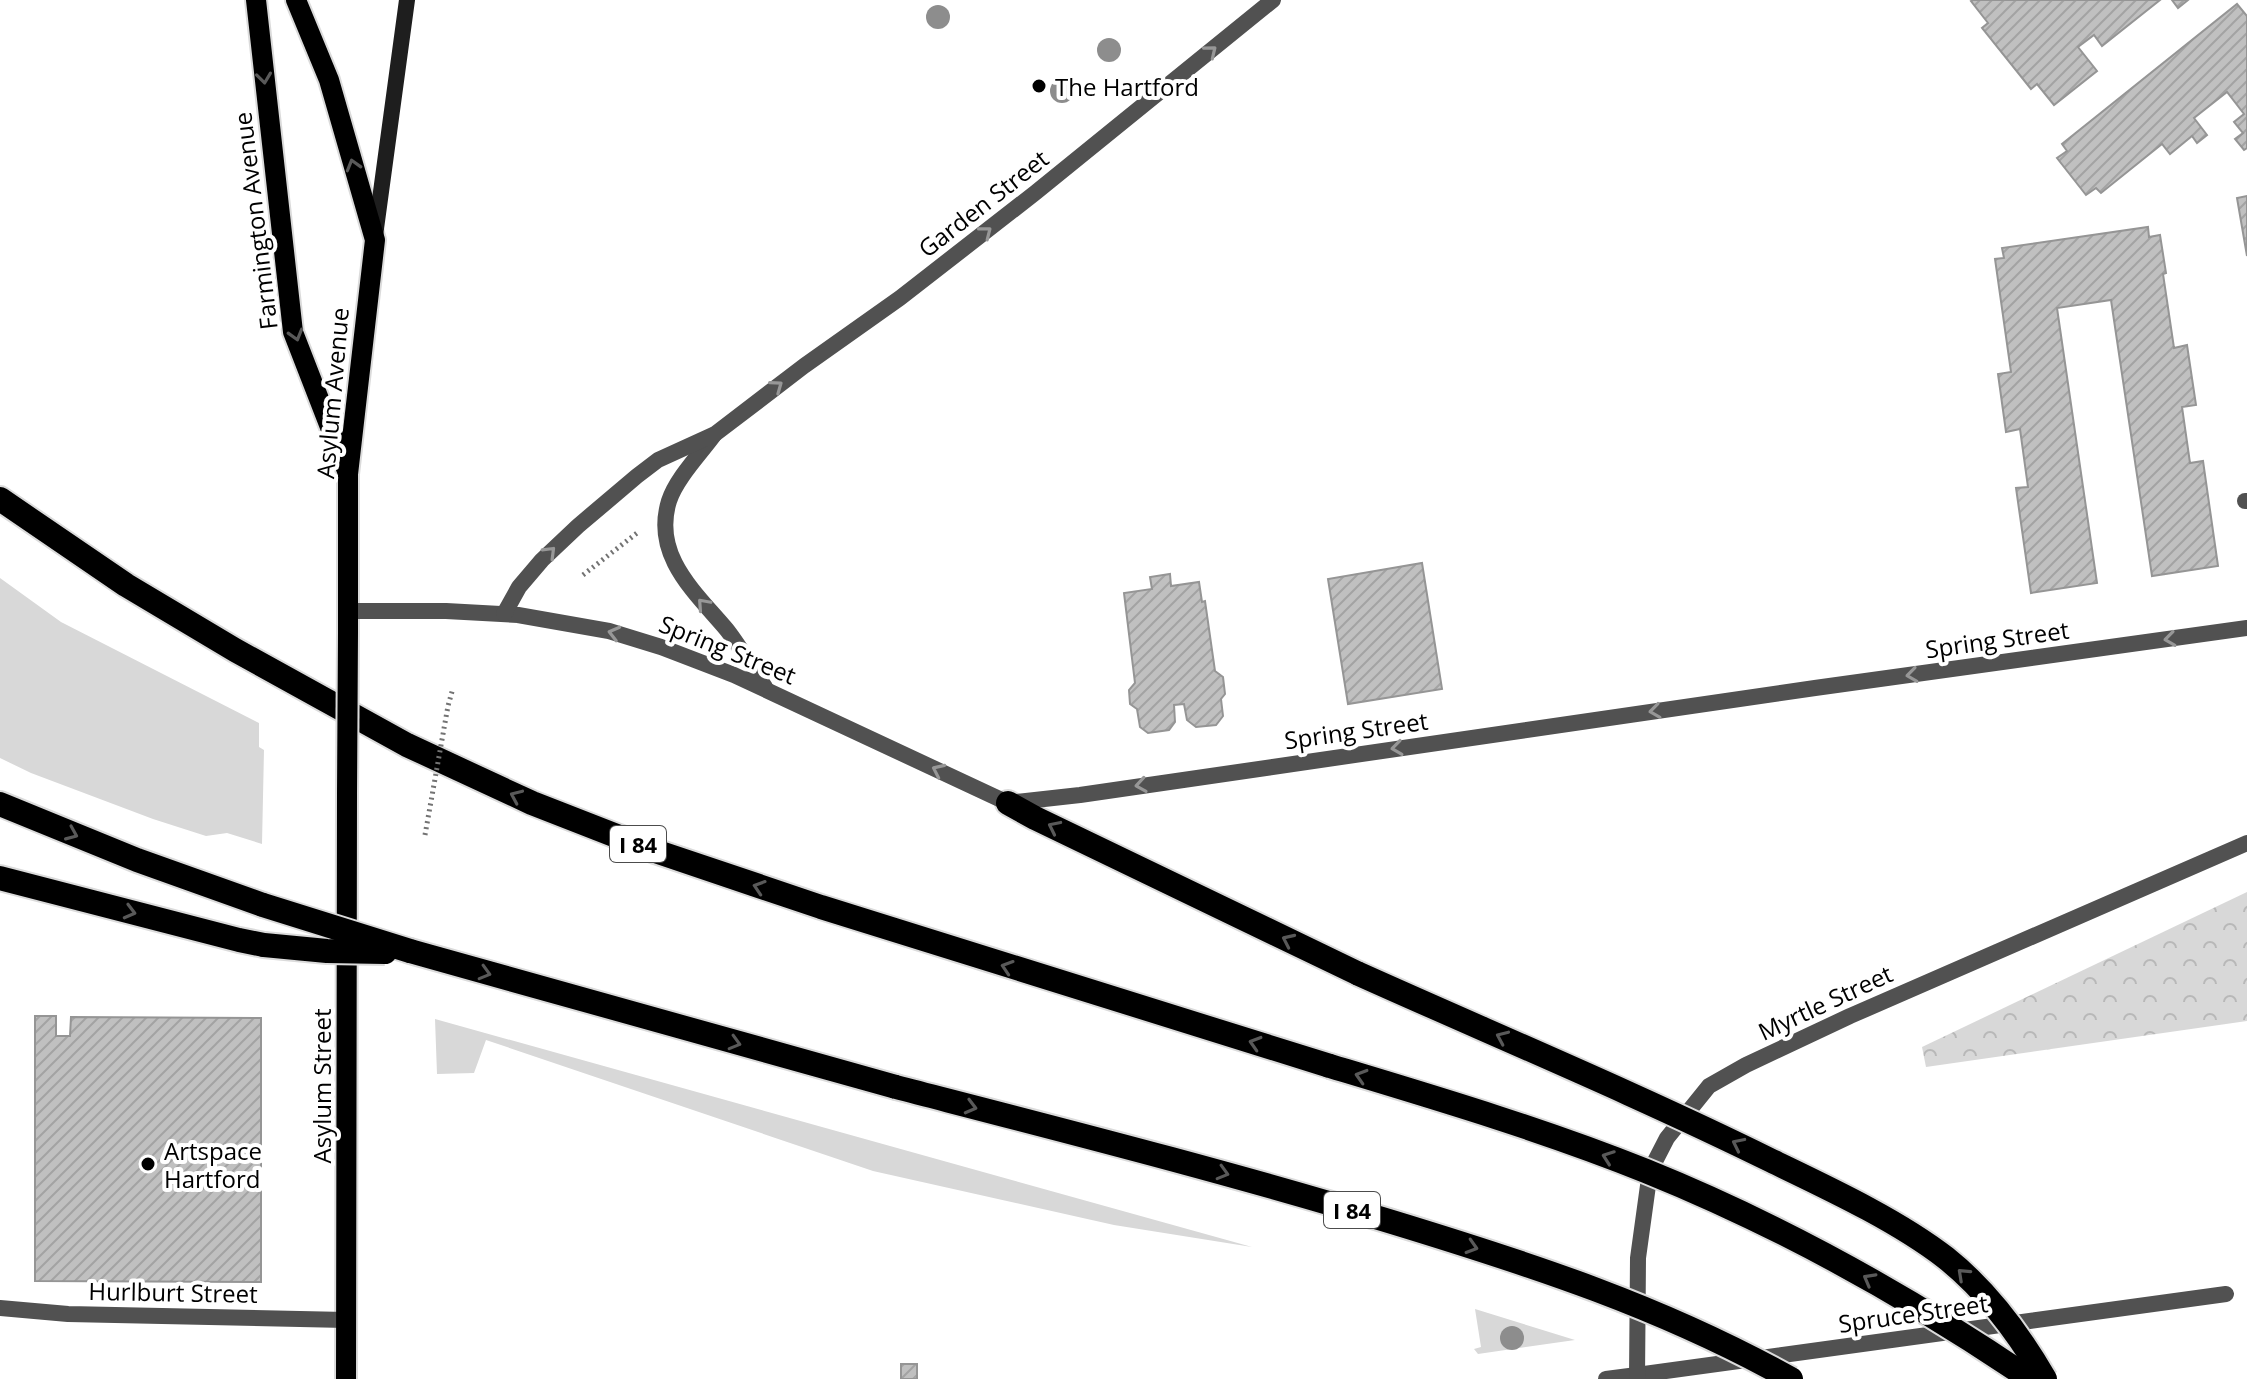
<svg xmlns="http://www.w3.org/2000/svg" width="2247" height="1379" font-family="'Open Sans',sans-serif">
	<defs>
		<pattern id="forest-crowns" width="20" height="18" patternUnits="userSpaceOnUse" patternTransform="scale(2)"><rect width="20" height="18" fill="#d8d8d8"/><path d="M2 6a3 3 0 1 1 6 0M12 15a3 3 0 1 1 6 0" fill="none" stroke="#b8b8b8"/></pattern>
		<pattern id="building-hatch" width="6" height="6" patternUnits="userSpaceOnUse" patternTransform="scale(2)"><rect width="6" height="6" fill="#c0c0c0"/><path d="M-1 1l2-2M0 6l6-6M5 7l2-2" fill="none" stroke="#a3a3a3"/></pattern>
	</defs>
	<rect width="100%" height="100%" fill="#fff"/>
	<!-- grass -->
	<g fill="#d8d8d8">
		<polygon points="0,578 61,622 259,723 259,747 264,750 262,844 227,833 206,836 153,819 31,773 0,758"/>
		<polygon points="435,1019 1252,1247 1114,1225 873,1171 486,1040 474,1073 437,1074"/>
		<polygon points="1475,1309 1575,1340 1478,1354 1474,1349 1481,1347"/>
	</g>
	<!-- forest -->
	<polygon fill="url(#forest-crowns)" points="2247,892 2247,1021 1926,1067 1922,1047"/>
	<!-- building -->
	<g fill="url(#building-hatch)" stroke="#959595" stroke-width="2">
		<polygon points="1973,0 2160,0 2102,46 2094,35 2078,47 2097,71 2054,105 2037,84 2031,89 1982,28 1988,23 1971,1"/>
		<polygon points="2172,0 2188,0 2178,8"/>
		<polygon points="2237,4 2247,16 2247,148 2244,150 2235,139 2243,133 2234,122 2244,114 2227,92 2194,118 2207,135 2197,143 2192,136 2170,154 2162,144 2101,193 2096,188 2086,195 2057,158 2067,151 2062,144"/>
		<polygon points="2247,196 2247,256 2237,198"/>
		<polygon points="2148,227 2149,237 2160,235 2166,273 2163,274 2174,348 2187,345 2196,405 2182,407 2190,463 2203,461 2218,566 2152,576 2111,300 2057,308 2097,583 2031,593 2016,488 2028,487 2020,429 2006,432 1998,374 2011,372 1995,259 2004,258 2002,248"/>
		<polygon points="1422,563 1442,689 1348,704 1328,579"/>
		<polygon points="1170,574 1171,586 1199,582 1202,602 1205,601 1215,671 1223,677 1225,694 1221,699 1223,716 1216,725 1196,727 1187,720 1184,704 1174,705 1175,722 1169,730 1148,733 1140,727 1137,709 1130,704 1129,690 1135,683 1124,593 1152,589 1150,577"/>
		<polygon points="35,1016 56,1016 56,1036 70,1036 71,1017 261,1018 261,1282 35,1281"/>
		<rect x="901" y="1364" width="16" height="15"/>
	</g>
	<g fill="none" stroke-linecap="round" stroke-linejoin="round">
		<defs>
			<g id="primary">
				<polyline points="256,0 293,332 347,471"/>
				<polyline points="296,0 329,80 375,240 348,474 348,633"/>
				<polyline points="346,1379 347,794"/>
			</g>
			<g id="motorway">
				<polyline points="0,499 126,585 235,650 407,745 532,803 655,851 821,907 1330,1066"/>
				<polyline points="1008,803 1035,818 1359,974"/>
				<polyline points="0,804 137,860 263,905"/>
				<polyline points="0,878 239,940 264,945"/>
				<polyline points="410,951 896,1087"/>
			</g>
		</defs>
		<!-- primary casing -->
		<use href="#primary" stroke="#dbdbdb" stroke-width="24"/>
		<!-- motorway casing -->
		<use href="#motorway" stroke="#dbdbdb" stroke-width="28"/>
		<!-- path -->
		<polyline stroke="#737373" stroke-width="5" stroke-dasharray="2 4" stroke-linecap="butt" points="583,575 637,533"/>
		<!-- service -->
		<polyline stroke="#515151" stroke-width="16" points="2245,501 2247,501"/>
		<!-- minor -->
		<g stroke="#515151" stroke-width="16">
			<polyline points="0,1308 68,1314 346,1320"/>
			<polyline points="1637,1375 2226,1294"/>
		</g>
		<!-- tertiary -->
		<g stroke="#515151" stroke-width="16">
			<path d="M 714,435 C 700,454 676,479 669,501 C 652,556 696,593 727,630 C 741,648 752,668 765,687"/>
			<polyline points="348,611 446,611 518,615 609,631 661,647 734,675 1008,803 1080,795 1815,688 2247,628"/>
			<polyline points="504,614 519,587 542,560 578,526 637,476 658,460 715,434 804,366 900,298 1035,193 1273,0"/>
			<polyline points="1606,1379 1637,1375"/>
			<polyline points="1637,1379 1638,1258 1650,1171 1667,1138 1709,1086 1746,1065 1850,1016 2247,843"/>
		</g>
		<!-- secondary -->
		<polyline stroke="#1e1e1e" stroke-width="16" points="375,236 407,0"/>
		<!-- primary -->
		<use href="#primary" stroke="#000" stroke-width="20"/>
		<!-- motorway -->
		<use href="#motorway" stroke="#000" stroke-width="24"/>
		<defs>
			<polyline id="primary-bridge" points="347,794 348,633"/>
			<g id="motorway-bridge">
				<polyline points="263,905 410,951"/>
				<polyline points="264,945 327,951 385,952"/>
				<path d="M 1359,974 C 1497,1036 1636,1094 1772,1161 C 1828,1188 1897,1220 1946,1258 C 1986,1290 2019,1334 2045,1379"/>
				<path d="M 1330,1066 C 1436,1098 1544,1130 1646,1171 C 1782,1226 1909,1297 2030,1379"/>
				<path d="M 896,1087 C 1062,1130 1228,1172 1392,1222 C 1533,1265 1662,1307 1791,1379"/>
			</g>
		</defs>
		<!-- primary-bridge casing -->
		<use href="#primary-bridge" stroke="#dbdbdb" stroke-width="24" stroke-linecap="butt"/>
		<!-- motorway-bridge casing -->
		<use href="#motorway-bridge" stroke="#dbdbdb" stroke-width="28" stroke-linecap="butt"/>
		<!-- path-bridge -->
		<polyline stroke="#737373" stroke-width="5" stroke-dasharray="2 4" stroke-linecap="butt" points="425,835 448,706 453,688"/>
		<!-- primary-bridge -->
		<use href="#primary-bridge" stroke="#000" stroke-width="20"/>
		<!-- motorway-bridge -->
		<use href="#motorway-bridge" stroke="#000" stroke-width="24"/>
	</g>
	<!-- trees -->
	<g fill="#8d8d8d">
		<circle cx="938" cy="17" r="12"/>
		<circle cx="1109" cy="50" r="12"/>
		<circle cx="1062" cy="91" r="12"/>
		<circle cx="1512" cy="1338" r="12"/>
	</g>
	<!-- one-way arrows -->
	<defs><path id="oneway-chevron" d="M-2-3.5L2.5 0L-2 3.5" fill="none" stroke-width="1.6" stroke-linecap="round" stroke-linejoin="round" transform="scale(2)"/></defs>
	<g stroke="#979797">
		<use href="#oneway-chevron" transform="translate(1211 51) rotate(-39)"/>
		<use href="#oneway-chevron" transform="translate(986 232) rotate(-38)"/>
		<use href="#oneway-chevron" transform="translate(777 386) rotate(-36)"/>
		<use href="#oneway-chevron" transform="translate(550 552) rotate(-45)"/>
		<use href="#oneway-chevron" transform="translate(703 604) rotate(-132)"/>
		<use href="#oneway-chevron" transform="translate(614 633) rotate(-166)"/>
		<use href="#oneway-chevron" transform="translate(2170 639) rotate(172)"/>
		<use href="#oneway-chevron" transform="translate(1912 675) rotate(172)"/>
		<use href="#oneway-chevron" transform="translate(1655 711) rotate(172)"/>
		<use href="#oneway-chevron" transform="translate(1397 748) rotate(172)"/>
		<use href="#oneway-chevron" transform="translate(938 770) rotate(-155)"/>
		<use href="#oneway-chevron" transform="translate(1141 785) rotate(171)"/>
	</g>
	<g stroke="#595959">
		<use href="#oneway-chevron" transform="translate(264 78) rotate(83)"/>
		<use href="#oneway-chevron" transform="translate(353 165) rotate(-106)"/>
		<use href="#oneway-chevron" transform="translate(296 335) rotate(74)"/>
		<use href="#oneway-chevron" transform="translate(516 796) rotate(-156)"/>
		<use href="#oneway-chevron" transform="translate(1054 827) rotate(-154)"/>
		<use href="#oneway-chevron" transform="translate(72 834) rotate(23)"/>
		<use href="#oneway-chevron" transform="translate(759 887) rotate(-162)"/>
		<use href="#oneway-chevron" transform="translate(130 912) rotate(15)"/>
		<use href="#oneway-chevron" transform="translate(1288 940) rotate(-155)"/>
		<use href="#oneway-chevron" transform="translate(1007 967) rotate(-162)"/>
		<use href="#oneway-chevron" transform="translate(485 973) rotate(16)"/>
		<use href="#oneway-chevron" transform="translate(1502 1037) rotate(-156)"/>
		<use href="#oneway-chevron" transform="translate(735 1043) rotate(16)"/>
		<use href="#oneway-chevron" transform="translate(1255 1043) rotate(-163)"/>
		<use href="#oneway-chevron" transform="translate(1361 1076) rotate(-163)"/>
		<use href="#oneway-chevron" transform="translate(971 1107) rotate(15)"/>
		<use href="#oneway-chevron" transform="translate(1738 1144) rotate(-154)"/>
		<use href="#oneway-chevron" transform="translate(1608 1157) rotate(-160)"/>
		<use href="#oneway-chevron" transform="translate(1223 1173) rotate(16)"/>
		<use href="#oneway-chevron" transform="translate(1472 1247) rotate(17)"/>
		<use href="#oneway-chevron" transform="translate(1963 1274) rotate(-137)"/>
		<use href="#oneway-chevron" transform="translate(1869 1279) rotate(-151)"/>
	</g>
	<!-- markers -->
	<g fill="#000" stroke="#fff" stroke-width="3">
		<circle cx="1039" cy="86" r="8"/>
		<circle cx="148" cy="1164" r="8"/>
	</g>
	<g text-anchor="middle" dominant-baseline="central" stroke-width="8" stroke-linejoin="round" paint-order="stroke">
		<!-- shield labels -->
		<g fill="#fff" stroke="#4c4c4c" stroke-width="2">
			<rect x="610" y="826" width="56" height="36" rx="6"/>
			<rect x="1324" y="1192" width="56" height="36" rx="6"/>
		</g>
		<g font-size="22" font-weight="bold" fill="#000">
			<text x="638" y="844">I 84</text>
			<text x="1352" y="1210">I 84</text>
		</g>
		<!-- poi labels -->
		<g font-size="24" fill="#000" stroke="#fff" text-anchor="start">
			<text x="1055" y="86">The Hartford</text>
			<text x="164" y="1150">Artspace<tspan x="164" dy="28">Hartford</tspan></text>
		</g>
		<!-- street labels -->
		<g font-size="24" fill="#000" stroke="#fff">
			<text transform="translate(983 203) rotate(-38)">Garden Street</text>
			<text transform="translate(255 221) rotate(-97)">Farmington Avenue</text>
			<text transform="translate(332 393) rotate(-85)">Asylum Avenue</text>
			<text transform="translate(1997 639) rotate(-8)">Spring Street</text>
			<text transform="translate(728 649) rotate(22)">Spring Street</text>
			<text transform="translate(1356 730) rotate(-8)">Spring Street</text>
			<text transform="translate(1825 1002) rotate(-25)">Myrtle Street</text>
			<text transform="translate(321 1086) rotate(-90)">Asylum Street</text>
			<text transform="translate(173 1292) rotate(1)">Hurlburt Street</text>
			<text transform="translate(1913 1313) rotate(-8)">Spruce Street</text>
		</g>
	</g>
</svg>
